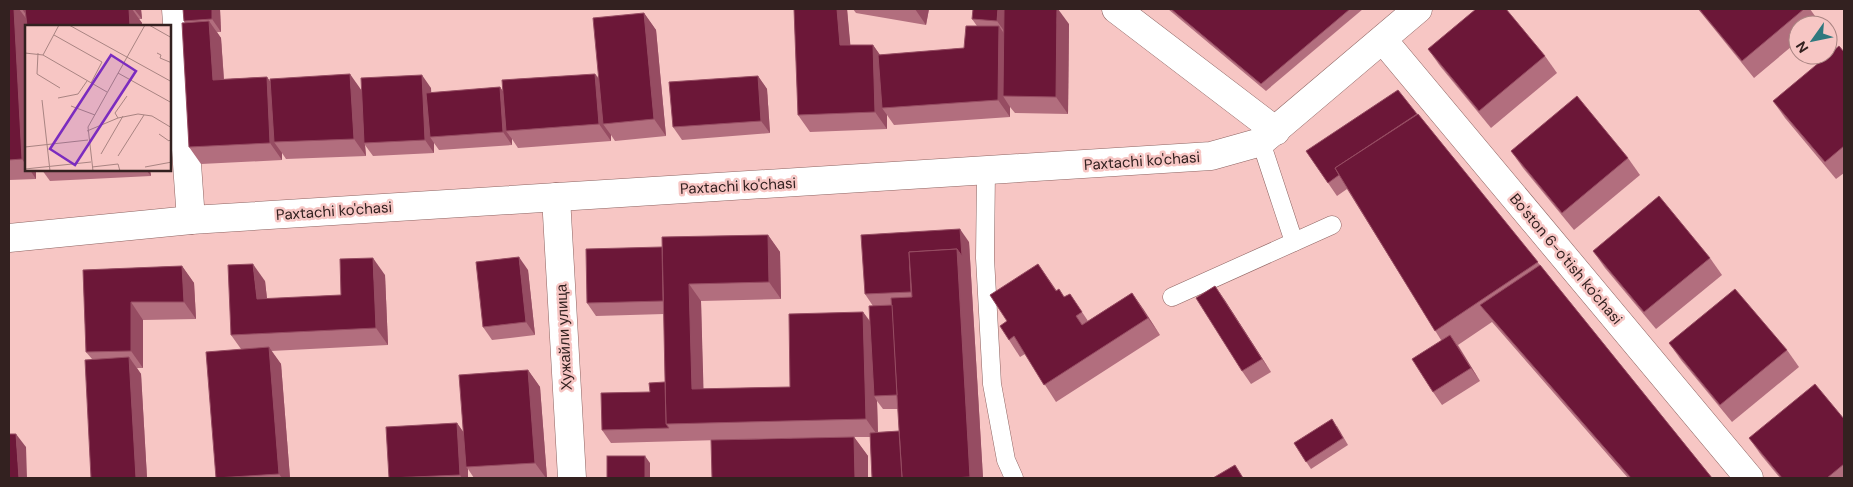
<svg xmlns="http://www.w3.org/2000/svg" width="1853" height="487" font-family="'DM Sans',sans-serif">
	<rect width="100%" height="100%" fill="#f7c6c4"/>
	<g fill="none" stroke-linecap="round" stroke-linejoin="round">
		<defs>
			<g id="lane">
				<polyline points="1261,142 1294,242"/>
				<polyline points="986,171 985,258 992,384 1006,460 1014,478"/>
				<polyline points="1172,297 1332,225"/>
			</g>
			<g id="street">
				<polyline points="176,9 191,220"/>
				<polyline points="1116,9 1276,131"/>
				<polyline points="1383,40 1749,478"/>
				<polyline points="556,197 572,478"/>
			</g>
			<polyline id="secondary" points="9,238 191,220 1211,156 1261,142 1418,9"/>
		</defs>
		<!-- lane casing -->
		<use href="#lane" stroke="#8d6361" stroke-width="19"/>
		<!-- street casing -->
		<use href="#street" stroke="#8d6361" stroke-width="29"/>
		<!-- secondary casing -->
		<use href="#secondary" stroke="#8d6361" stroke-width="29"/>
		<!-- lane -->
		<use href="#lane" stroke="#fff" stroke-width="18"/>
		<!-- street -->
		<use href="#street" stroke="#fff" stroke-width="28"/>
		<!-- secondary -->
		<use href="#secondary" stroke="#fff" stroke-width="28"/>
	</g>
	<!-- wall -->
	<g fill="#b26e7e" fill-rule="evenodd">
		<polygon points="9,9 141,9 142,19 139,19 142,23 26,26 26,170 36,170 36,179 9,180"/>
		<polygon points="183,9 220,9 221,32 217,32 221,38 224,79 267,77 270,82 361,90 431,88 431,93 500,87 503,92 595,74 599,78 644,13 656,30 666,136 615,141 611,135 611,141 518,148 512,139 512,145 439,150 434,143 434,153 373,156 365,145 366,156 286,159 282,153 282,160 201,164 189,147 185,23 184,21"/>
		<polygon points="794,9 847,9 850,45 873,45 880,55 964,48 977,26 972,19 1069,24 1068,114 1015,113 1010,107 1010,117 894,125 887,115 887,129 810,132 798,115"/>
		<polygon points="853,9 929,9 926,25 856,13"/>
		<polygon points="1168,9 1363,9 1266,91"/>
		<polygon points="1698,9 1810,9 1820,23 1817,25 1798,25 1798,41 1754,78"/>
		<polygon points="1428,49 1545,56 1557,73 1491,128 1440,66"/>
		<polygon points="1844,52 1844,173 1836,179 1785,118 1773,101"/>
		<polygon points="758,76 767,89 770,133 682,140 673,127"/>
		<polygon points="1418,114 1712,478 1628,478 1492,322 1458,345 1480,381 1442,405 1433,392 1441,340 1347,189 1337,196 1306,151"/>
		<polygon points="1511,151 1628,158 1640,175 1574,230 1523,168"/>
		<polygon points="42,170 150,170 151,176 50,181"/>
		<path d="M 768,235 L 780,252 L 781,299 L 701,301 L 703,389 L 790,387 L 863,312 L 870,321 L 873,306 L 865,294 L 969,242 L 983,478 L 872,478 L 870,437 L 854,437 L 868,456 L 868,478 L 712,478 L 793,438 L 611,443 L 602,430 L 650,392 L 665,382 L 664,314 L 596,316 L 587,303 L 662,247 ZM 877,401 L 883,409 L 898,409 L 899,431 L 878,432 Z"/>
		<polygon points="1593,251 1710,258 1722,275 1656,329 1605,268"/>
		<polygon points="1038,264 1057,291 1064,297 1070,294 1088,321 1132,293 1160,335 1056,402 1025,354 1020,357 1009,340 1007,321"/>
		<polygon points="182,266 194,283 196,319 143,320 143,368 137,368 141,374 147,478 91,478 92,359 86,352 83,270"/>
		<polygon points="528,270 535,335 492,340 483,327"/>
		<polygon points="385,275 388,345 271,351 281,364 290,478 216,478 241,349 231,335 265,281 267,299 341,295"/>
		<polygon points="1224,299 1271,372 1251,384 1242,371"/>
		<polygon points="1669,343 1787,350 1799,367 1732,422 1681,360"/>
		<polygon points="528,370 540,387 547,478 474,478 468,469 468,478 389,478 457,423 464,433"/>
		<polygon points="1844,419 1844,478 1780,478 1761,455 1749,438"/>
		<polygon points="1337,426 1348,445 1311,469 1294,443"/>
	</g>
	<!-- shaded-wall -->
	<g fill="#964c62">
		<polygon points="14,9 19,9 28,21 28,26 26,26 26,165 22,159"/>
		<polygon points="22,9 27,9 27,16"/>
		<polygon points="129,9 132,9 142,23 142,26 130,26"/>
		<polygon points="134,9 141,9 142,19"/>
		<polygon points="212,9 220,9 221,32 212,19"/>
		<polygon points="837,9 847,9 852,62 840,45"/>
		<polygon points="915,9 929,9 926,25"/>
		<polygon points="998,9 1012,9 1009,38 997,21"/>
		<polygon points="1057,9 1058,9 1069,24 1068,114 1056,97"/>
		<polygon points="644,13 656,30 666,136 654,119"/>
		<polygon points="209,21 221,38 225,97 213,80"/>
		<polygon points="999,26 1011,44 1003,96 1010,107 1010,117 998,100"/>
		<polygon points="873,45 885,62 882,108 887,115 887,129 875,112"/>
		<polygon points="350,74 362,91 364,143 365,145 366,156 354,139"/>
		<polygon points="595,74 607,91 603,124 611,135 611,141 599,124"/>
		<polygon points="422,75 431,88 434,137 430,137 434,143 434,153 425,140"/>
		<polygon points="758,76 767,89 770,133 761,121"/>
		<polygon points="267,77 279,94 274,142 282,153 282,160 270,143"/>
		<polygon points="500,87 509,100 506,131 512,139 512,145 503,132"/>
		<polygon points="30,170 36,170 36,179"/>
		<polygon points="146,170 150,170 151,176"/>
		<polygon points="960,229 969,242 983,478 971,478 970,477 957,249"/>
		<polygon points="768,235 780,252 781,299 769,282"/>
		<polygon points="519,257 528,270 535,335 526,322"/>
		<polygon points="373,258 385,275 388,345 376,328"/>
		<polygon points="253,264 265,281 269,316 257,299"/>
		<polygon points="182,266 194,283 196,319 184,302"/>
		<polygon points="689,284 701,301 704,406 692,389"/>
		<polygon points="1215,286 1224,299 1271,372 1262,359"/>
		<polygon points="1132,293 1144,310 1160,335 1148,318"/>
		<polygon points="131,302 143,320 143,368 131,351"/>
		<polygon points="863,312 875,329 874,396 877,401 878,436 866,419"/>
		<polygon points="1450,335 1459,348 1480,381 1471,368"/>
		<polygon points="269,347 281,364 290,478 282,478 279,474"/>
		<polygon points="129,357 141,374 147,478 136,478"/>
		<polygon points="528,370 540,387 547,478 546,478 535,463"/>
		<polygon points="457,423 466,436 466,467 468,469 468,478 462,478 460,475"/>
		<polygon points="16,434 26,447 27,478 19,478"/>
		<polygon points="854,437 868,456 868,478 855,478"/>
		<polygon points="645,456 650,463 650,478 645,478"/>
	</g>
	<!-- building -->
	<g fill="#6c1738" stroke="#964c62">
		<polygon points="9,9 14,9 22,159 9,160"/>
		<polygon points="25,9 129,9 130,26 27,26"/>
		<polygon points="183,9 212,9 212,19 184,21"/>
		<polygon points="794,9 837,9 840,45 873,45 875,112 798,115"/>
		<polygon points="973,9 998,9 997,21 972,19"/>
		<polygon points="1004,9 1057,9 1056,97 1003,96"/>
		<polygon points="1171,9 1350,9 1261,84"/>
		<polygon points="1476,9 1506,9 1545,56 1479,111 1428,49"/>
		<polygon points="1699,9 1804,9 1742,61"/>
		<polygon points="644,13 654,119 603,124 593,18"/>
		<polygon points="209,21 213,80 267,77 270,143 189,147 182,23"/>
		<polygon points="966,26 999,26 998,100 882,108 878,55 964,48"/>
		<polygon points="1839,46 1844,52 1844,146 1825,162 1773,101"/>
		<polygon points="350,74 354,139 274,142 270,79"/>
		<polygon points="595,74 599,124 506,131 502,80"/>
		<polygon points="422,75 425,140 364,143 361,78"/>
		<polygon points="758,76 761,121 673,127 669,82"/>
		<polygon points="500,87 503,132 430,137 426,93"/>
		<polygon points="1398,90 1417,114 1335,168 1339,175 1328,183 1306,151"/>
		<polygon points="1577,96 1628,158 1562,213 1511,151"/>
		<polygon points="1418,114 1538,262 1435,331 1335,168"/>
		<polygon points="1659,196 1710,258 1644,312 1593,251"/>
		<polygon points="960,229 962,256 957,249 909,252 911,292 865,294 861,235"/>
		<polygon points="768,235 769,282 689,284 692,389 790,387 789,314 863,312 866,419 666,424 662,237"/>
		<polygon points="662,247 663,301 587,303 586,249"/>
		<polygon points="957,249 970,477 953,478 902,478 891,298 912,297 909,252"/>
		<polygon points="519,257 526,322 483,327 476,262"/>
		<polygon points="373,258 376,328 231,335 228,265 253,264 257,299 341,295 340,259"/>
		<polygon points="1038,264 1056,291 1059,289 1064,297 1070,294 1082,312 1076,316 1082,325 1132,293 1148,318 1044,385 1014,336 1009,340 1000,326 1007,321 990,295"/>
		<polygon points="1540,265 1712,478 1631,478 1480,305"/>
		<polygon points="182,266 184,302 131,302 131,351 86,352 83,270"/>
		<polygon points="1215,286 1262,359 1242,371 1196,298"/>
		<polygon points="1735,289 1787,350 1720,405 1669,343"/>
		<polygon points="892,305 897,395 874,396 869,306"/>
		<polygon points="1450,335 1471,368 1433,392 1412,359"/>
		<polygon points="269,347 279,474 216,478 206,352"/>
		<polygon points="129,357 136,478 91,478 85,360"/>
		<polygon points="528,370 535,463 466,467 459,375"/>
		<polygon points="665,382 666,424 669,428 602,430 601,393 650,392 649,383"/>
		<polygon points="1815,384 1844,419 1844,464 1827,478 1782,478 1749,438"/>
		<polygon points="1332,419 1343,438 1306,462 1294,443"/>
		<polygon points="457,423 460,475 389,478 386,427"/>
		<polygon points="899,431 902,478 872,478 870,433"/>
		<polygon points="9,434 16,434 19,478 9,478"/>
		<polygon points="854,437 855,478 712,478 711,440"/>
		<rect x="607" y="456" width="38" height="22"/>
		<polygon points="1235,465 1243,478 1213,478"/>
	</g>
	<g text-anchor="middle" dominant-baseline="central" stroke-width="5" stroke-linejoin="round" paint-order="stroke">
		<!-- street labels -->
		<g font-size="15" fill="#332120" stroke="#f7c6c4">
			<text transform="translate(1142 161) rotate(-4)">Paxtachi ko'chasi</text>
			<text transform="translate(738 186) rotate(-3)">Paxtachi ko'chasi</text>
			<text transform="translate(334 211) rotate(-4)">Paxtachi ko'chasi</text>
			<text transform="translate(1566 259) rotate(50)">Bo'ston 6-o'tish ko'chasi</text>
			<text transform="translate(564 337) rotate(-93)">Хужайли улица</text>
		</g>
	</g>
	<!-- overview -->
	<g transform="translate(25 25)">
		<rect width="146" height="146" fill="#f7c6c4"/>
		<path fill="none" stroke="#a98482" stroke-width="1" d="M 44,0 L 147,57M 124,0 L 147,13M 29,10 L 77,37 L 66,58M 0,28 L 18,30 L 82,67M 13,28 L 12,49 L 35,63M 132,28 L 136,30 L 135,33 L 147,38M 18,30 L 34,0M 93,48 L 147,78M 33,73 L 53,69 L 62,56M 17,75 L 25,146M 46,81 L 70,90M 93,93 L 90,88 L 102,71M 62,106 L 93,93 L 113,89 L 127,91 L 147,103M 134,109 L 144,116 L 147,113M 0,122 L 63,115M 76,129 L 98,91M 93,131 L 119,90M 67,142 L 93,139 L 95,146M 120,142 L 147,137M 0,144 L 66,137M 68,146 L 63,102 L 120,0"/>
		<path fill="#7b2cbf" fill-opacity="0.15" stroke="#7b2cbf" stroke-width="2.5" d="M 86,30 L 111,46 L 50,140 L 25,124 Z"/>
		<rect width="146" height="146" fill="none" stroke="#332120" stroke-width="2.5"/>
	</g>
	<!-- border -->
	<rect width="1853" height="487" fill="none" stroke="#332120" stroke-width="20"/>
	<!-- north arrow -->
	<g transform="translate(1813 40) rotate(237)"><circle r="24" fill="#f7c6c4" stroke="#a98482"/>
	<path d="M0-4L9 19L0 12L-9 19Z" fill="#2f787e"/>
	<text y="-8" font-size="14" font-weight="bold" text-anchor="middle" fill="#332120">N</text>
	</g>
</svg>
